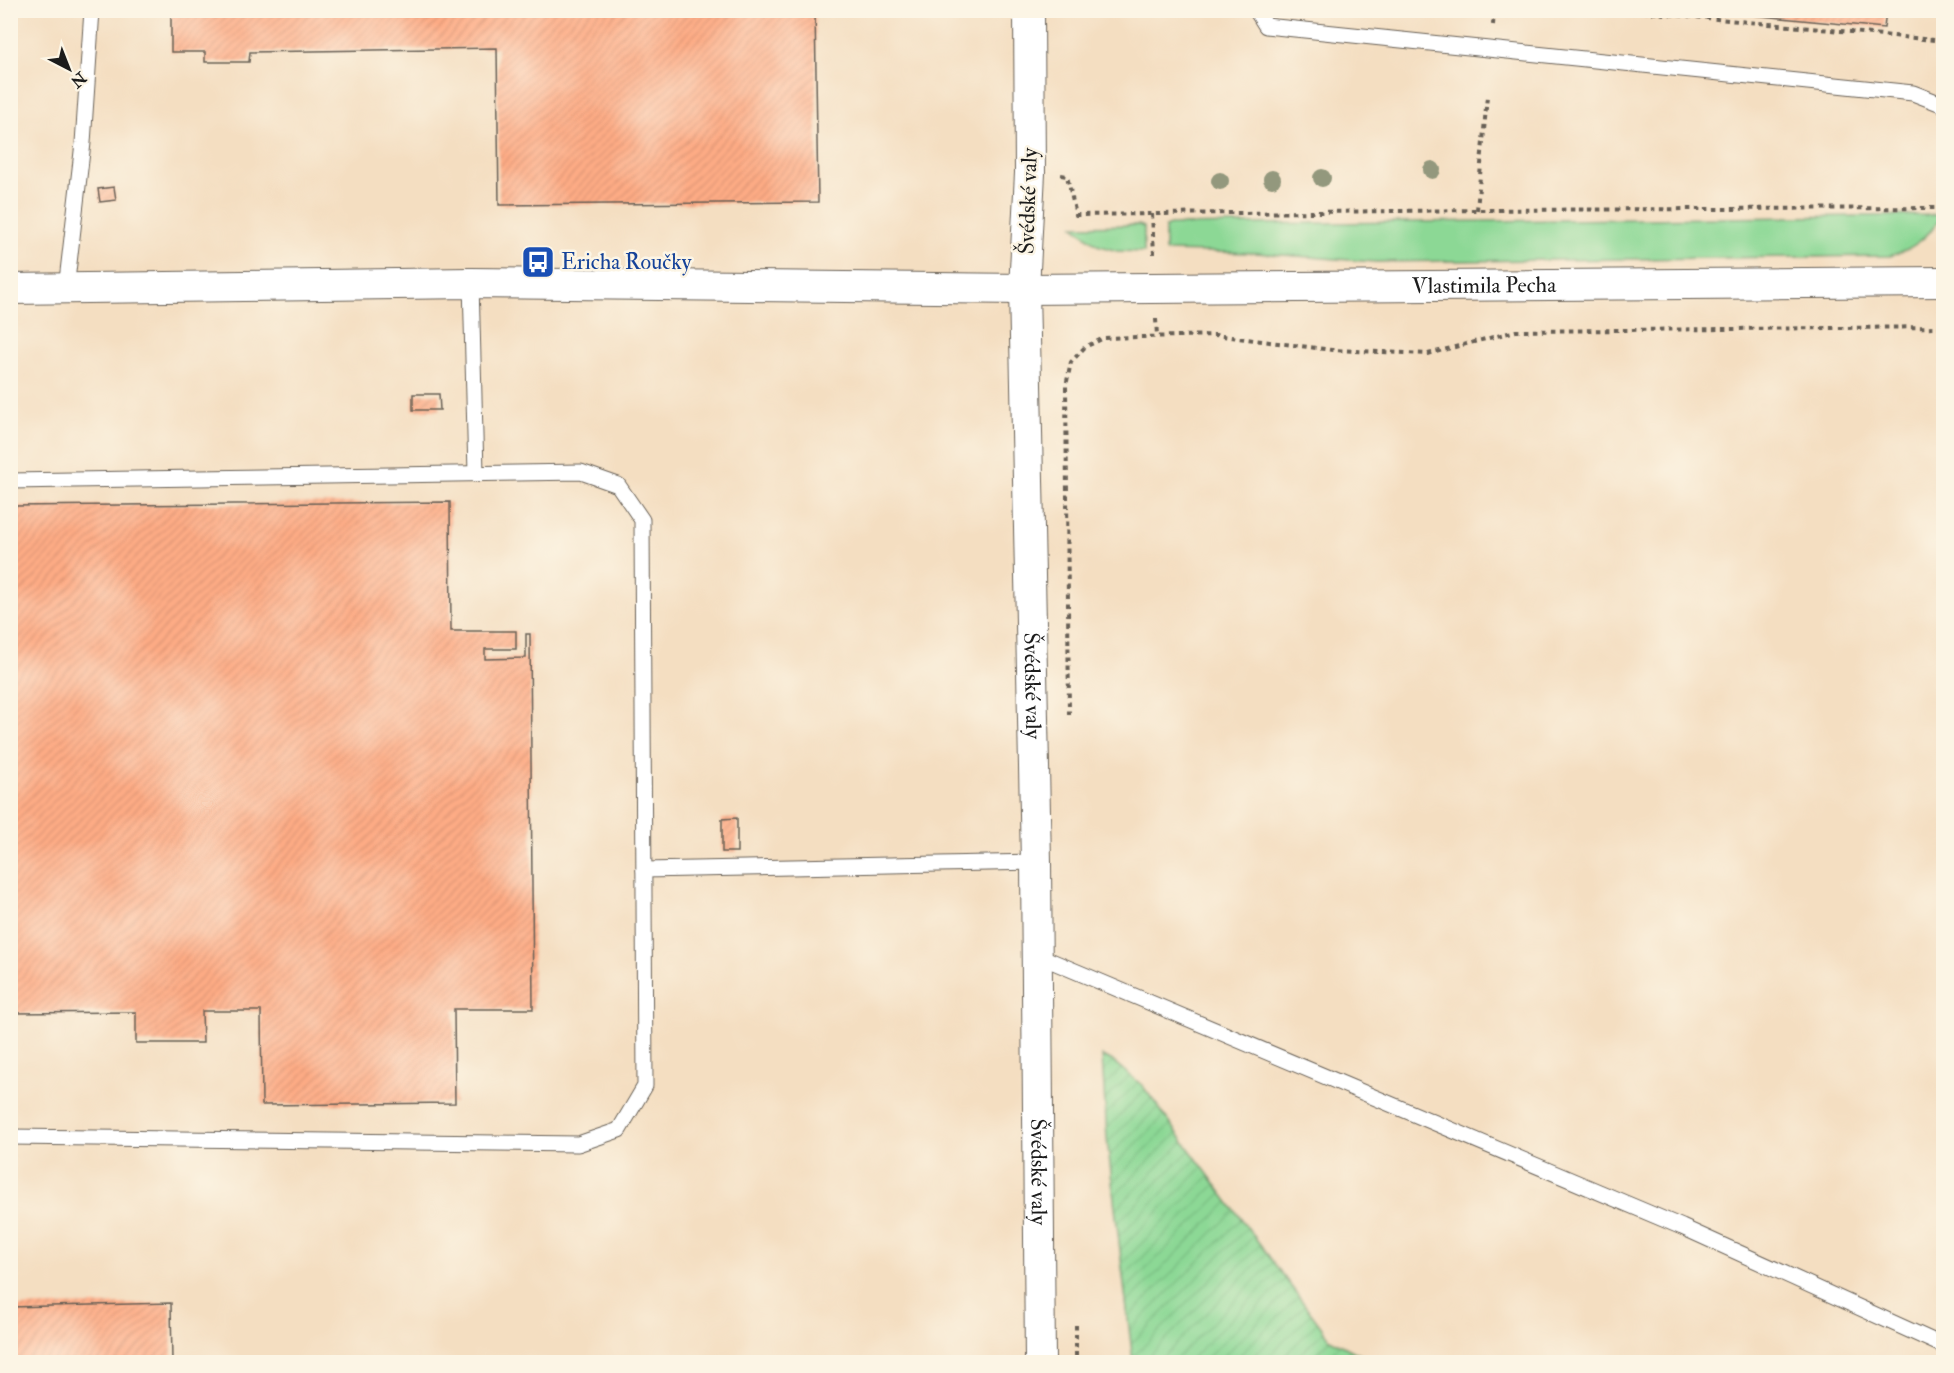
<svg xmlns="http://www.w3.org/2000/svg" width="1954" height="1373" font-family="'IM FELL Double Pica',serif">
	<defs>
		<pattern id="garden-furrows" width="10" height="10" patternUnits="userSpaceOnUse" patternTransform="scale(1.5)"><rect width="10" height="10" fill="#8cd895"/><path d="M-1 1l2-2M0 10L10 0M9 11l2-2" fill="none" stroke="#78b980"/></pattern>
		<pattern id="building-hatch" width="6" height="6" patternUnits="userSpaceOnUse" patternTransform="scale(1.5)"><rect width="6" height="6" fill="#feac85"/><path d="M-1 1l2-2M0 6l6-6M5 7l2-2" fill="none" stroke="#d99372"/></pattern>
	</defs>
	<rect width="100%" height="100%" fill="#fcf5e5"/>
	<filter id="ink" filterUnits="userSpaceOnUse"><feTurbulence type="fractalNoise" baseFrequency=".0167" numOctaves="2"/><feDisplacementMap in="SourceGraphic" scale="12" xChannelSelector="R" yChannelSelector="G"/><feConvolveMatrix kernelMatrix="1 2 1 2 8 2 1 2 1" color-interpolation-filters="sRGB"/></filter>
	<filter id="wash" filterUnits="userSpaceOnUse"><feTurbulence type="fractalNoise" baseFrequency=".008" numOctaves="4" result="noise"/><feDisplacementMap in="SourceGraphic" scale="24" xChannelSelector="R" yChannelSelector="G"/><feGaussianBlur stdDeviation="1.35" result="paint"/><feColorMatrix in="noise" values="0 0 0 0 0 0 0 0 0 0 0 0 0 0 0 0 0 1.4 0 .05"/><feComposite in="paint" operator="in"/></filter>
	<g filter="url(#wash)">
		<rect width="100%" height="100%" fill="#f4dec1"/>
		<!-- grass -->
		<g fill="#8cd895" stroke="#547a58" stroke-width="1.5">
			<path d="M 1943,215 C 1928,237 1915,248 1890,256 L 1376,262 L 1256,253 L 1165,251 L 1165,227 L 1170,225 Z"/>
			<polygon points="1139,225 1144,227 1144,252 1117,251 1097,245 1074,226"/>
		</g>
		<!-- garden -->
		<polygon fill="url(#garden-furrows)" stroke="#547a58" stroke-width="1.5" points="1102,1056 1111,1060 1142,1085 1330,1339 1374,1362 1133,1362 1107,1139"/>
		<g id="blocks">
			<!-- building -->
			<g fill="url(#building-hatch)">
				<polygon points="171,10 815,10 818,202 499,205 497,48 250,52 249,62 205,62 205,52 171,52"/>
				<polygon points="1721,10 1886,10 1884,28 1721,12"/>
				<polygon points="114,187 116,200 100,202 98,189"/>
				<polygon points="413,394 439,394 440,410 413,410"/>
				<polygon points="450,502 451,631 516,631 516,649 485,649 485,659 526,658 526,634 530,634 533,1009 454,1009 455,1103 262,1105 261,1011 202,1011 203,1043 136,1043 136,1012 14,1013 14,1045 10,1045 10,506"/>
				<polygon points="737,818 737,852 722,852 722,819"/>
				<polygon points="171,1303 172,1362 10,1362 10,1307"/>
			</g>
		</g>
	</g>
	<g filter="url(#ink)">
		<use href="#blocks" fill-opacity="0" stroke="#686056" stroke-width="1.5"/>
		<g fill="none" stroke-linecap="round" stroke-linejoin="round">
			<defs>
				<g id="service">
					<polyline points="1256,10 1266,26 1913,93 1944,105"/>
					<polyline points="471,283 476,473"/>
					<polyline points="66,289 83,143 92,10"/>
					<polyline points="10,481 581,472 618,485 642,520 645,1086 619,1130 578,1144 10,1137"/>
					<polyline points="644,870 1036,862"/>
					<polyline points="1037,955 1682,1227 1944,1346"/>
				</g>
				<g id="minor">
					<path id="s1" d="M 1029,10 L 1030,173 L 1024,289 L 1036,862 L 1040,1362"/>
					<path id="s2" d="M 10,289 L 471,283 L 1024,289 L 1944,282"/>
				</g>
			</defs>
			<!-- service casing -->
			<use href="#service" stroke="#686056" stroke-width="17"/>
			<!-- minor casing -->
			<use href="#minor" stroke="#686056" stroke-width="32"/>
			<!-- path -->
			<g stroke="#686056" stroke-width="4" stroke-dasharray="4.5 4.5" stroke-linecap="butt">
				<polyline points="1625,10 1944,41"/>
				<polyline points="1493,25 1494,10"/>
				<polyline points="1061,175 1067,176 1076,215 1477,210 1944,208"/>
				<polyline points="1477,210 1487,96"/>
				<polyline points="1152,214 1154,254"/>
				<polyline points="1156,319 1157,336"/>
				<polyline points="1069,715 1066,386 1071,362 1085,347 1104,338 1215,335 1332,350 1428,354 1516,331 1944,327"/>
				<polyline points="1076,1325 1076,1362"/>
			</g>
			<!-- service -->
			<use href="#service" stroke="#fff" stroke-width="15"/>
			<!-- minor -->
			<use href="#minor" stroke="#fff" stroke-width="30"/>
		</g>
		<!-- trees -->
		<g fill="#93987d">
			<circle cx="1432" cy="170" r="9"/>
			<circle cx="1322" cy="178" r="9"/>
			<circle cx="1272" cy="179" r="9"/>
			<circle cx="1220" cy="181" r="9"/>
		</g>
	</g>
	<!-- icons -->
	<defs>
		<symbol id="bus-square" viewBox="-11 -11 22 22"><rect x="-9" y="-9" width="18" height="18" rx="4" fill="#1a4fb4" stroke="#fcf5e5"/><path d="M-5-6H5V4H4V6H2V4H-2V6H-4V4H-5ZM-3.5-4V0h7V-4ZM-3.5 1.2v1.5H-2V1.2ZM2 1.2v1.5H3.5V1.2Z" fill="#fff"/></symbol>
	</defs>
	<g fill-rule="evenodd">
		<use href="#bus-square" x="519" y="243" width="38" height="38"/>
	</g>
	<g text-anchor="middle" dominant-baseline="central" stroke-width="5" stroke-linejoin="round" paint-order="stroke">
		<!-- street labels -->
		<g font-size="22" fill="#1c1c1c" stroke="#fcf5e5">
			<text transform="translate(1028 201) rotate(-88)">Švédské valy</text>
			<text stroke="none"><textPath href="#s2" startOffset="1474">Vlastimila Pecha</textPath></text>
			<text stroke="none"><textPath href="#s1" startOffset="676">Švédské valy</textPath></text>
			<text stroke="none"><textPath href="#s1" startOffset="1162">Švédské valy</textPath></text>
		</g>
		<!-- transit labels -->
		<g font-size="22" fill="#164399" stroke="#fcf5e5" text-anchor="start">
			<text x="561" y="262">Ericha Roučky</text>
		</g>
	</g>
	<!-- margin -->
	<rect width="1954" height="1373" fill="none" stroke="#fcf5e5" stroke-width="36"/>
	<!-- north arrow -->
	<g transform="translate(69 69) rotate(138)" stroke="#fcf5e5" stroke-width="4.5" paint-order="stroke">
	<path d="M0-4.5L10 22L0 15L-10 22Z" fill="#1c1c1c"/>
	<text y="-9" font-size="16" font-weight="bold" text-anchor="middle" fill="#1c1c1c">N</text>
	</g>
</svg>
